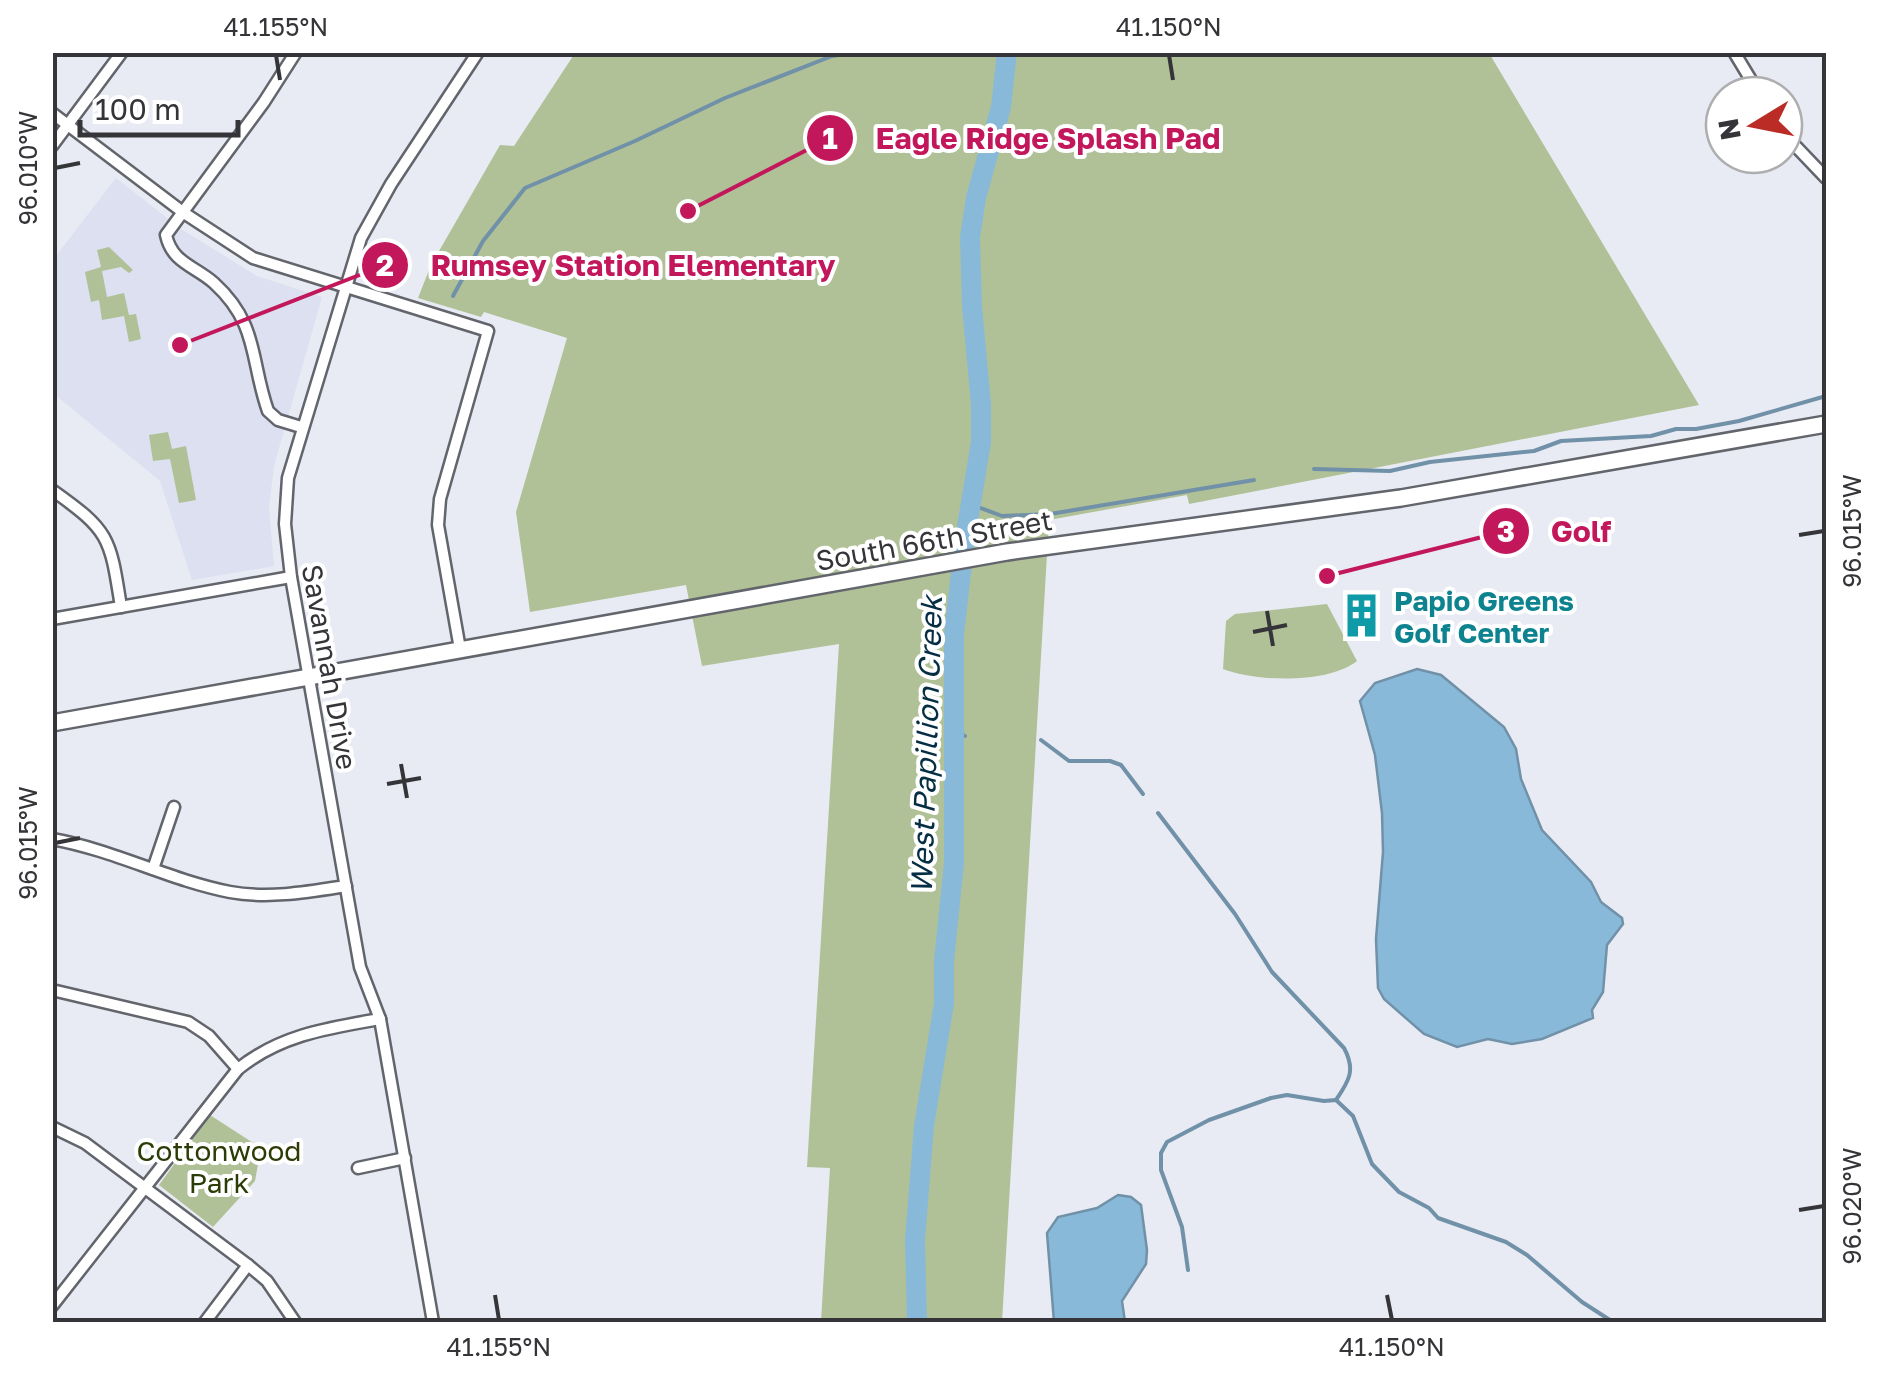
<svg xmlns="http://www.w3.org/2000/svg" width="1879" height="1375" font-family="'Golos Text',sans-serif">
	<rect width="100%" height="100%" fill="#e8ebf3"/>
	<!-- built -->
	<polygon fill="#dce0f0" points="116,178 181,229 257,276 322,297 274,466 269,508 274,566 192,580 160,481 53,393 52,261"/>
	<!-- green -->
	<g fill="#b0c198">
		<polygon points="575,53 1489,53 1699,405 1189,504 1187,495 1049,520 1002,1322 821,1322 830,1168 807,1167 839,644 702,666 686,585 530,612 516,512 567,338 484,312 481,317 418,298 431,265 500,145 514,146"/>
		<polygon points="109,247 133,270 129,273 121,267 102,271 107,297 124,293 129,315 136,314 141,339 129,342 124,316 102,320 99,300 91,302 85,272 101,267 97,250"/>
		<polygon points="168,432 172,449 186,446 196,500 179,503 170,459 153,461 149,435"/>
		<path d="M 1327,604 L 1357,661 C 1328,684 1256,682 1223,669 L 1226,621 L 1235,614 Z"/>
		<polygon points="210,1115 261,1148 255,1181 213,1227 159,1185"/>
	</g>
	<!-- water -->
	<g fill="#89b9d8" stroke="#7091a8" stroke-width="2.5">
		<polygon points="1417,669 1441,675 1504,727 1516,749 1521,779 1542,830 1591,882 1601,902 1622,918 1623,924 1607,945 1603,992 1592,1010 1593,1018 1542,1039 1512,1044 1488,1039 1457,1047 1424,1034 1384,999 1378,988 1376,939 1383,852 1382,813 1375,755 1360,701 1375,683"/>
		<polygon points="1118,1195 1131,1197 1141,1205 1147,1250 1146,1264 1122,1301 1125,1322 1054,1322 1047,1233 1058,1217 1097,1208"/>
	</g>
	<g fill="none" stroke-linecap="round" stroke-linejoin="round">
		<!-- stream -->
		<g stroke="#7091a8" stroke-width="4">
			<polyline points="453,296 483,241 525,188 635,141 725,98 832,56 860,52"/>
			<polyline points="1314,469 1390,471 1430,462 1534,451 1561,441 1651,436 1676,429 1696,429 1739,421 1826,396"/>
			<polyline points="970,504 1002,516 1050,514 1254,480"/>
			<polyline points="954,731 965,736"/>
			<polyline points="1041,740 1069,761 1110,761 1121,765 1143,794"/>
			<path d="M 1158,813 L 1235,914 L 1272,972 L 1344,1048 C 1356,1070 1349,1081 1336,1100"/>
			<polyline points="1188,1270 1182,1227 1161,1170 1161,1153 1167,1142 1209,1120 1271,1098 1287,1095 1324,1101 1336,1100 1353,1116 1372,1164 1399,1192 1429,1208 1438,1218 1506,1242 1527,1255 1582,1302 1613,1322"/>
		</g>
		<!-- river -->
		<polyline stroke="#89b9d8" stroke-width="20" points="917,1322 915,1240 924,1126 944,1003 944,961 954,863 954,635 964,545 981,442 981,404 972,307 970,237 976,198 1001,107 1007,52"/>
		<defs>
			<g id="street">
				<path d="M 296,52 L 264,102 L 166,235 C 172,263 195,266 214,283 C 259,324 250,360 268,411 L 278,420 L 301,427"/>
				<polyline points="1734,52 1760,95"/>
				<polyline points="52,113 184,213 253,258 488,331 440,499 438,525 460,649"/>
				<polyline points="1784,134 1826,178"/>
				<polyline points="52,146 122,52"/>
				<path d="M 52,490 C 110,531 110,537 121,607"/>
				<polyline points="52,619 291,577"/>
				<path d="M 52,839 C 114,850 169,880 230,892 C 269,899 308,892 346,886"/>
				<polyline points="153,869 174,807"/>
				<polyline points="52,990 188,1022 209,1036 238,1069"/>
				<polyline points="52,1127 85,1143 248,1265 267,1281 295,1322"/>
				<polyline points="358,1168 405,1158"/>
				<path d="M 52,1306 L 238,1069 C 280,1035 328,1028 380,1019"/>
				<polyline points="205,1322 248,1265"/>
				<polyline points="433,1322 380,1019 360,967 291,577 285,524 288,478 361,238 391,184 478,52"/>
			</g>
			<polyline id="secondary" points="52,723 1007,552 1401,498 1826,424"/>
		</defs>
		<!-- street casing -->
		<use href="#street" stroke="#63656c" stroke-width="15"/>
		<!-- secondary casing -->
		<use href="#secondary" stroke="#63656c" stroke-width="20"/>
		<!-- street -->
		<use href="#street" stroke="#fff" stroke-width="10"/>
		<!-- secondary -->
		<use href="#secondary" stroke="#fff" stroke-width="15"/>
	</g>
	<!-- ticks -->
	<path fill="none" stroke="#353539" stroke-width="4" d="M 276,55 L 280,80M 1169,55 L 1173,80M 55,168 L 80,163M 1799,535 L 1824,531M 1267,611 L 1273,646M 1253,632 L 1287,625M 401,764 L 407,798M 387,784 L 421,778M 55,843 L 80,838M 1799,1210 L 1824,1206M 495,1295 L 499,1320M 1387,1295 L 1392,1320"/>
	<!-- icons -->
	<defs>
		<symbol id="building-bare" viewBox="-9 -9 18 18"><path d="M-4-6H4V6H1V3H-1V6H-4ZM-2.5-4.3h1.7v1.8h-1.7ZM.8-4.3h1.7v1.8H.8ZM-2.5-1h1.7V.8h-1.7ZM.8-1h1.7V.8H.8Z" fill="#0f9aa8" stroke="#fff" stroke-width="2.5" paint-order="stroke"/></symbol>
	</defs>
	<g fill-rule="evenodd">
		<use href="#building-bare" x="1330" y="584" width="63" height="63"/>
	</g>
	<g text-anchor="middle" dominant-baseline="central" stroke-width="8" stroke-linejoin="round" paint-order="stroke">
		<!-- street labels -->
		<g font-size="28" fill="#353539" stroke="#fff">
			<text transform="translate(934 540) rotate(-10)">South 66th Street</text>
			<text transform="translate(330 667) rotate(80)">Savannah Drive</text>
		</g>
		<!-- culture labels -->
		<g font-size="28" font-weight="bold" fill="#0d838f" stroke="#fff" text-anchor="start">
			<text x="1394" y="600">Papio Greens<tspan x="1394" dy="32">Golf Center</tspan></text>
		</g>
		<!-- park labels -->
		<g font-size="28" fill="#2c3c07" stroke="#fff">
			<text x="219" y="1150">Cottonwood<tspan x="219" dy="32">Park</tspan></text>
		</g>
		<!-- water labels -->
		<g font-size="30" font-style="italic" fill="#052e44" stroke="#fff">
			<text transform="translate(926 745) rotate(-88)">West Papillion Creek</text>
		</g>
	</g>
	<!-- callouts -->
	<path fill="none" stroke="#c2185b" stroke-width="4" d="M688 211L830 138M180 345L385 265M1327 576L1506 531"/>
	<g fill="#c2185b" stroke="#fff" stroke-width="4">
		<circle cx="688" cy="211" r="10"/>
		<circle cx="180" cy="345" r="10"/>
		<circle cx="1327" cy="576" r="10"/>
		<circle cx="830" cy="138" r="25"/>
		<circle cx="385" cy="265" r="25"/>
		<circle cx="1506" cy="531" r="25"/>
	</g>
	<g font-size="30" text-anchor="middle" font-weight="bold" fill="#fff">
		<text x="830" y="149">1</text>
		<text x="385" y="276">2</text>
		<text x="1506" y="542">3</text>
	</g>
	<g font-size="30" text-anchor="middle" font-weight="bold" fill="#c2185b" stroke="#fff" stroke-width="8" stroke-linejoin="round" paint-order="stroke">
		<text x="1048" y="149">Eagle Ridge Splash Pad</text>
		<text x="633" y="276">Rumsey Station Elementary</text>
		<text x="1581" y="542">Golf</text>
	</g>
	<!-- border -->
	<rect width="1879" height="1375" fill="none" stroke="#ffffff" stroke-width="110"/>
	<!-- north arrow -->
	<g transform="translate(1754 125) rotate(260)"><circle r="48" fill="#ffffff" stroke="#aeaeb0" stroke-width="2.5"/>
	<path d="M0-8L18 38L0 25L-18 38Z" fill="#ba2c25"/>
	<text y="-15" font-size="28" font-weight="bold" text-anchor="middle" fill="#353539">N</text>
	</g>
	<!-- scale -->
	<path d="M80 120v15h158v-15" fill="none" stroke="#353539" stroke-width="5"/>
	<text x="95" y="120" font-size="30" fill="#353539" stroke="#ffffff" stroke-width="8" paint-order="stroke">100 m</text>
	<rect x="55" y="55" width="1769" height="1265" fill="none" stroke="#353539" stroke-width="4"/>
	<g font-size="25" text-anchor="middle" fill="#353539">
		<text x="276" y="36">41.155°N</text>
		<text x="1169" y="36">41.150°N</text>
		<text transform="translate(28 168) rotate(-90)" y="9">96.010°W</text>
		<text transform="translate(1852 531) rotate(-90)" y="9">96.015°W</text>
		<text transform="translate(28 843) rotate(-90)" y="9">96.015°W</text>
		<text transform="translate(1852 1206) rotate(-90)" y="9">96.020°W</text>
		<text x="499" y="1356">41.155°N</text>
		<text x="1392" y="1356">41.150°N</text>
	</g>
</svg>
